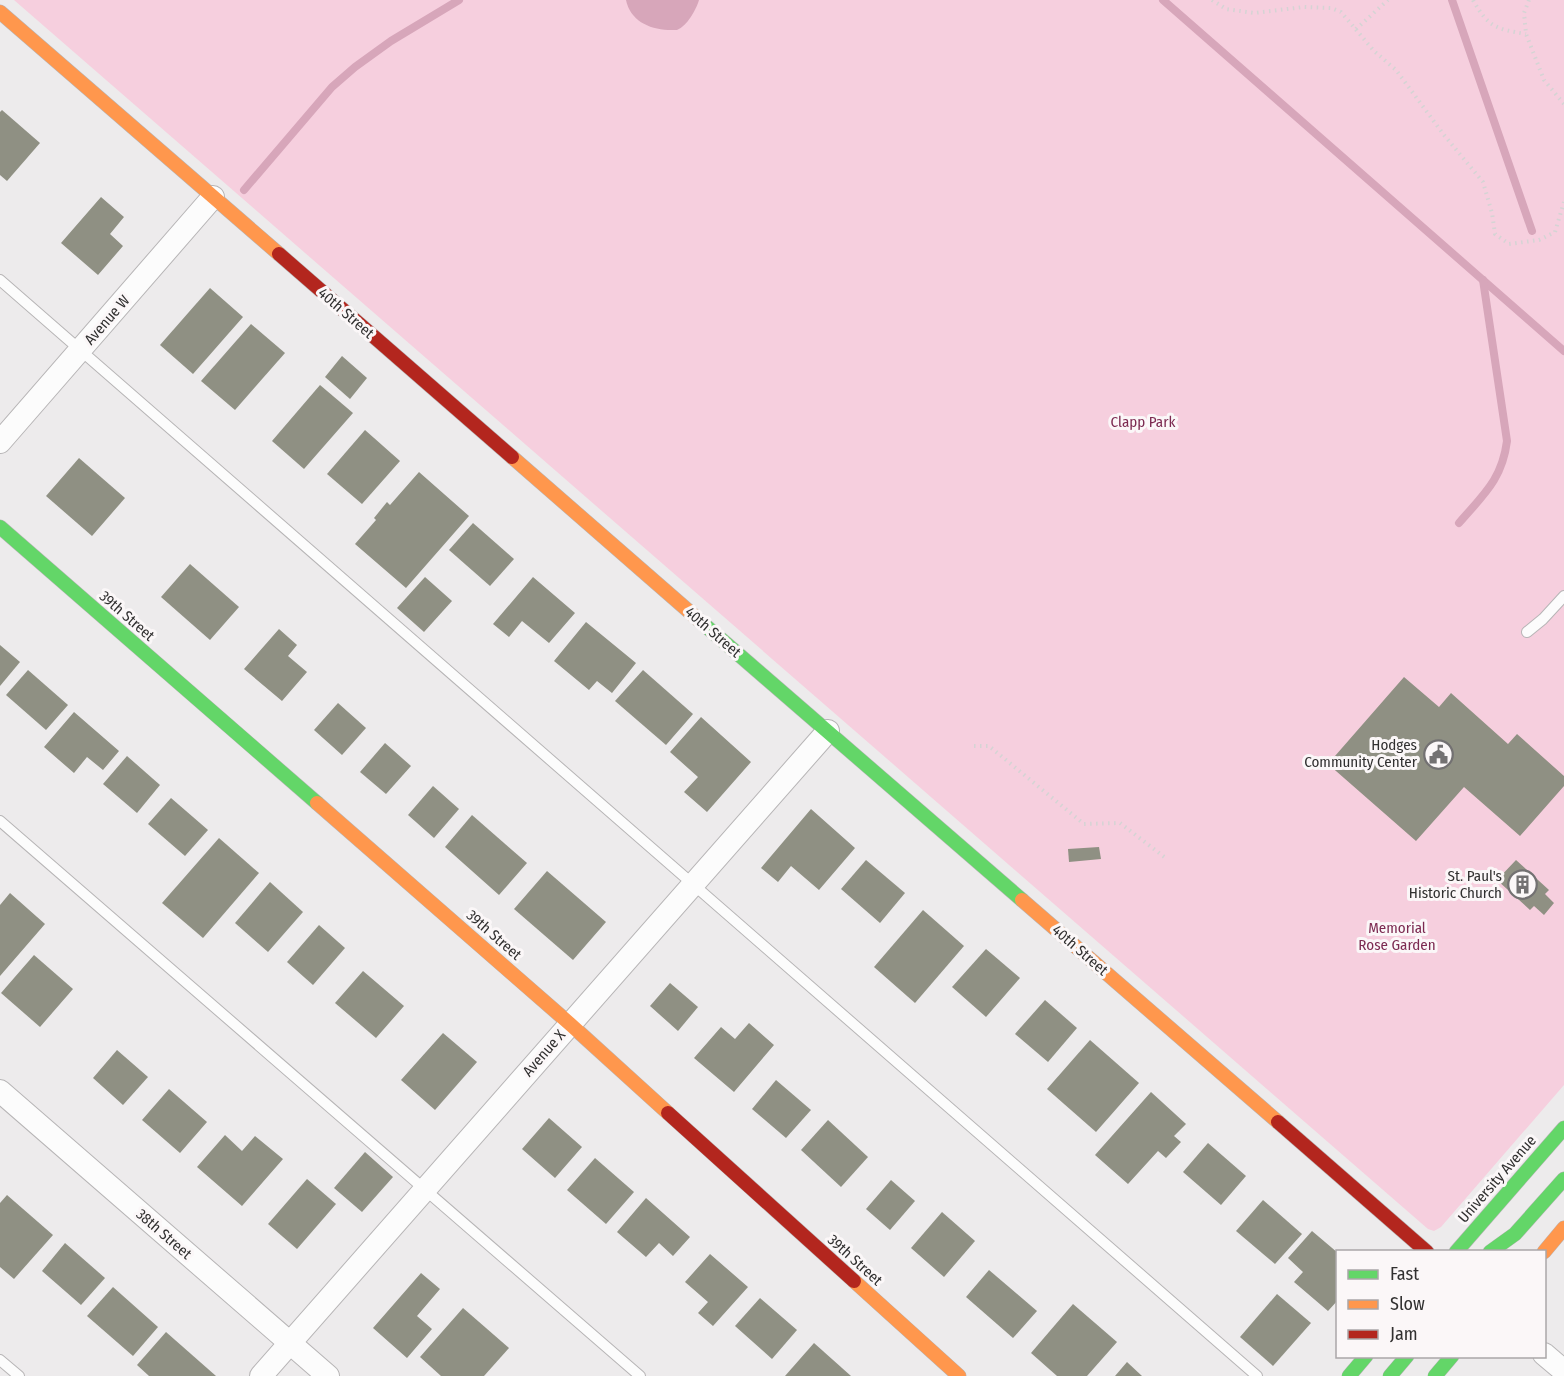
<svg xmlns="http://www.w3.org/2000/svg" width="1564" height="1376" font-family="'Fira Sans Condensed',sans-serif">
	<rect width="100%" height="100%" fill="#edebec"/>
	<!-- green -->
	<polygon fill="#f6cfde" points="14,0 1564,0 1564,1085 1441,1227 1434,1231 1428,1229"/>
	<!-- water -->
	<path fill="#d7a6ba" d="M 626,0 L 699,0 C 696,10 687,26 677,30 C 676,30 669,30 668,30 C 648,29 630,20 626,0 Z"/>
	<g fill="none" stroke-linecap="round" stroke-linejoin="round">
		<!-- stream -->
		<g stroke="#d7a6ba" stroke-width="8">
			<polyline points="1163,0 1564,351"/>
			<polyline points="1452,0 1532,231"/>
			<polyline points="244,190 332,87 355,67 391,41 459,0"/>
			<path d="M 1459,523 C 1483,495 1502,480 1507,441 L 1483,280"/>
		</g>
	</g>
	<!-- building -->
	<g fill="#8f9083">
		<polygon points="2,110 40,143 7,181 0,175 0,112"/>
		<polygon points="101,197 124,217 110,234 123,246 98,275 61,243"/>
		<polygon points="210,288 243,317 193,374 160,345"/>
		<polygon points="251,324 285,353 235,410 201,381"/>
		<polygon points="342,356 367,378 350,399 325,377"/>
		<polygon points="320,385 353,413 304,469 272,441"/>
		<polygon points="365,430 400,461 362,504 327,474"/>
		<polygon points="79,458 125,498 92,536 46,496"/>
		<polygon points="419,472 469,516 406,588 355,544 376,520 374,518 387,502 390,505"/>
		<polygon points="473,523 514,559 490,586 449,550"/>
		<polygon points="190,564 239,607 210,640 161,597"/>
		<polygon points="425,577 452,601 424,632 397,608"/>
		<polygon points="533,577 575,613 549,643 522,621 509,637 493,624"/>
		<polygon points="586,622 636,663 612,693 597,681 589,690 554,661"/>
		<polygon points="279,629 297,645 288,656 307,672 282,701 244,669"/>
		<polygon points="0,645 20,662 0,686"/>
		<polygon points="28,670 68,705 46,730 6,695"/>
		<polygon points="643,670 693,714 666,745 615,701"/>
		<polygon points="1404,677 1439,707 1451,693 1508,744 1517,734 1564,776 1564,786 1520,836 1464,787 1416,841 1328,764"/>
		<polygon points="338,703 366,728 342,755 314,730"/>
		<polygon points="74,712 119,751 103,770 87,757 74,773 44,747"/>
		<polygon points="701,717 751,762 707,812 684,792 698,777 670,752"/>
		<polygon points="385,743 411,766 386,794 360,772"/>
		<polygon points="127,756 160,785 137,813 103,784"/>
		<polygon points="433,786 459,809 434,838 408,815"/>
		<polygon points="171,798 208,830 185,856 148,824"/>
		<polygon points="811,809 855,848 819,890 791,866 778,882 761,868"/>
		<polygon points="472,815 527,863 499,895 445,847"/>
		<polygon points="219,838 259,873 203,938 162,903"/>
		<polygon points="1099,847 1101,859 1069,862 1068,849"/>
		<polygon points="866,860 905,893 880,923 841,889"/>
		<polygon points="1516,860 1549,890 1545,894 1554,903 1544,915 1534,906 1530,910 1497,880"/>
		<polygon points="547,871 606,922 573,960 514,909"/>
		<polygon points="270,882 303,912 268,952 235,923"/>
		<polygon points="10,893 45,924 0,976 0,905"/>
		<polygon points="923,910 964,946 915,1003 874,967"/>
		<polygon points="319,925 345,948 313,985 287,962"/>
		<polygon points="986,949 1020,978 986,1017 952,987"/>
		<polygon points="34,955 73,989 40,1027 1,993"/>
		<polygon points="363,971 404,1006 376,1038 335,1003"/>
		<polygon points="670,983 698,1007 678,1031 650,1006"/>
		<polygon points="1045,1000 1077,1028 1048,1062 1015,1034"/>
		<polygon points="749,1023 774,1045 734,1092 694,1058 721,1027 735,1039"/>
		<polygon points="443,1033 477,1062 435,1110 401,1080"/>
		<polygon points="1090,1040 1139,1083 1096,1132 1047,1089"/>
		<polygon points="117,1050 148,1077 123,1105 93,1078"/>
		<polygon points="776,1080 811,1110 786,1138 752,1109"/>
		<polygon points="169,1089 207,1122 180,1153 142,1120"/>
		<polygon points="1151,1092 1186,1124 1174,1136 1181,1142 1166,1158 1158,1151 1128,1184 1095,1155"/>
		<polygon points="549,1118 582,1147 555,1178 522,1149"/>
		<polygon points="828,1120 868,1157 841,1187 801,1150"/>
		<polygon points="225,1135 242,1151 255,1136 283,1159 242,1206 197,1167"/>
		<polygon points="1208,1143 1246,1176 1221,1205 1183,1172"/>
		<polygon points="365,1152 393,1177 362,1212 334,1188"/>
		<polygon points="595,1158 634,1192 606,1224 567,1190"/>
		<polygon points="307,1179 336,1204 297,1249 268,1224"/>
		<polygon points="891,1180 915,1201 890,1230 866,1209"/>
		<polygon points="7,1195 53,1235 14,1279 0,1267 0,1203"/>
		<polygon points="646,1198 690,1237 673,1256 659,1243 646,1257 617,1232"/>
		<polygon points="1263,1200 1302,1234 1275,1264 1236,1231"/>
		<polygon points="942,1212 975,1241 944,1277 911,1248"/>
		<polygon points="1312,1231 1338,1253 1338,1300 1328,1311 1294,1282 1303,1272 1288,1258"/>
		<polygon points="65,1243 105,1278 81,1305 42,1271"/>
		<polygon points="710,1254 748,1287 713,1326 698,1313 708,1302 685,1282"/>
		<polygon points="989,1270 1037,1311 1013,1338 966,1297"/>
		<polygon points="421,1273 440,1289 417,1316 432,1329 407,1358 373,1328"/>
		<polygon points="113,1287 158,1327 133,1356 87,1316"/>
		<polygon points="1277,1294 1311,1323 1273,1366 1240,1337"/>
		<polygon points="760,1298 797,1330 772,1359 735,1326"/>
		<polygon points="1073,1304 1117,1342 1087,1376 1057,1376 1031,1353"/>
		<polygon points="463,1308 509,1348 484,1376 441,1376 420,1357"/>
		<polygon points="166,1332 216,1376 149,1376 137,1365"/>
		<polygon points="814,1343 851,1376 785,1376"/>
		<polygon points="1127,1362 1142,1376 1115,1376"/>
	</g>
	<g fill="none" stroke-linecap="round" stroke-linejoin="round">
		<defs>
			<g id="lane">
				<polyline points="0,280 1257,1376"/>
				<polyline points="1527,632 1543,619 1564,596"/>
				<polyline points="0,821 640,1376"/>
				<polyline points="0,1360 19,1376"/>
			</g>
			<g id="street">
				<polyline points="0,442 213,197"/>
				<polyline points="0,1091 328,1376"/>
				<polyline points="1544,1354 1564,1371"/>
				<polyline points="261,1376 828,731"/>
			</g>
			<g id="fast">
				<polyline points="0,527 317,803"/>
				<polyline points="700,621 1022,900"/>
				<polyline points="1456,1252 1564,1128"/>
				<polyline points="1490,1252 1515,1234 1564,1179"/>
				<polyline points="1349,1376 1366,1356"/>
				<polyline points="1390,1376 1407,1356"/>
				<polyline points="1435,1376 1452,1356"/>
			</g>
			<g id="slow">
				<polyline points="0,12 279,254"/>
				<polyline points="512,457 700,621"/>
				<polyline points="317,803 570,1024 668,1113"/>
				<polyline points="1022,900 1278,1122"/>
				<polyline points="1544,1252 1564,1228"/>
				<polyline points="854,1281 959,1376"/>
			</g>
			<g id="jam">
				<polyline points="279,254 512,457"/>
				<polyline points="668,1113 854,1281"/>
				<polyline points="1278,1122 1427,1252"/>
			</g>
		</defs>
		<!-- lane casing -->
		<use href="#lane" stroke="#b7b5b6" stroke-width="12"/>
		<!-- street casing -->
		<use href="#street" stroke="#b7b5b6" stroke-width="24"/>
		<!-- fast casing -->
		<use href="#fast" stroke="#b7b5b6" stroke-width="15"/>
		<!-- slow casing -->
		<use href="#slow" stroke="#b7b5b6" stroke-width="15"/>
		<!-- jam casing -->
		<use href="#jam" stroke="#b7b5b6" stroke-width="15"/>
		<!-- path -->
		<g stroke="#d5d4d4" stroke-width="4" stroke-dasharray="1.5 4.5" stroke-linecap="butt">
			<polyline points="1212,0 1226,9 1254,13 1304,7 1331,8 1341,12 1374,51 1396,70 1444,135 1483,182 1492,213 1495,234 1509,244 1539,240 1555,232 1564,202"/>
			<path d="M 1473,0 C 1488,27 1496,29 1526,34"/>
			<polyline points="1529,0 1524,13 1526,34 1544,80 1564,104"/>
			<polyline points="1356,29 1388,0"/>
			<polyline points="974,746 989,746 1084,824 1120,823 1167,859"/>
		</g>
		<!-- lane -->
		<use href="#lane" stroke="#fcfcfc" stroke-width="10"/>
		<!-- street -->
		<use href="#street" stroke="#fcfcfc" stroke-width="22"/>
		<!-- fast -->
		<use href="#fast" stroke="#63d668" stroke-width="14"/>
		<!-- slow -->
		<use href="#slow" stroke="#ff974d" stroke-width="14"/>
		<!-- jam -->
		<use href="#jam" stroke="#b3261e" stroke-width="14"/>
	</g>
	<!-- icons -->
	<defs>
		<symbol id="civic-ring" viewBox="-11 -11 22 22"><circle r="9.5" fill="#fbf7f8" stroke="#737172" stroke-width="1.5"/><path d="M-.6-6.5H3V-4.5H.6V-3L4-1V1h2V6H-6V1h2V-1L-.6-3ZM-1.2 2.5V6h2.4V2.5Z" fill="#737172"/></symbol>
		<symbol id="building-ring" viewBox="-11 -11 22 22"><circle r="9.5" fill="#fbf7f8" stroke="#737172" stroke-width="1.5"/><path d="M-4-6H4V6H1V3H-1V6H-4ZM-2.5-4.3h1.7v1.8h-1.7ZM.8-4.3h1.7v1.8H.8ZM-2.5-1h1.7V.8h-1.7ZM.8-1h1.7V.8H.8Z" fill="#737172"/></symbol>
	</defs>
	<g fill-rule="evenodd">
		<use href="#civic-ring" x="1422" y="738" width="33" height="33"/>
		<use href="#building-ring" x="1506" y="868" width="33" height="33"/>
	</g>
	<g text-anchor="middle" dominant-baseline="central" stroke-width="6" stroke-linejoin="round" paint-order="stroke">
		<!-- street labels -->
		<g font-size="15" fill="#313030" stroke="#fbf7f8">
			<text transform="translate(346 313) rotate(41)">40th Street</text>
			<text transform="translate(107 320) rotate(-49)">Avenue W</text>
			<text transform="translate(127 616) rotate(41)">39th Street</text>
			<text transform="translate(713 632) rotate(41)">40th Street</text>
			<text transform="translate(494 935) rotate(41)">39th Street</text>
			<text transform="translate(1080 950) rotate(41)">40th Street</text>
			<text transform="translate(544 1053) rotate(-49)">Avenue X</text>
			<text transform="translate(1497 1179) rotate(-49)">University Avenue</text>
			<text transform="translate(164 1234) rotate(41)">38th Street</text>
			<text transform="translate(855 1260) rotate(42)">39th Street</text>
		</g>
		<!-- park labels -->
		<g font-size="15" fill="#7c2a51" stroke="#fbf7f8">
			<text x="1143" y="422">Clapp Park</text>
			<text x="1397" y="928">Memorial<tspan x="1397" dy="17">Rose Garden</tspan></text>
		</g>
		<!-- poi labels -->
		<g font-size="15" fill="#313030" stroke="#fbf7f8" text-anchor="end">
			<text x="1417" y="745">Hodges<tspan x="1417" dy="17">Community Center</tspan></text>
			<text x="1502" y="876">St. Paul's<tspan x="1502" dy="17">Historic Church</tspan></text>
		</g>
	</g>
	<!-- legend -->
	<rect x="1336" y="1250" width="210" height="108" fill="#fbf7f8" stroke="#aaa7a8" stroke-width="1.5"/>
	<rect x="1348" y="1270" width="30" height="9" fill="#63d668" stroke="#aaa7a8" stroke-width="1.5"/>
	<text x="1390" y="1280" font-size="18" fill="#313030">Fast</text>
	<rect x="1348" y="1300" width="30" height="9" fill="#ff974d" stroke="#aaa7a8" stroke-width="1.5"/>
	<text x="1390" y="1310" font-size="18" fill="#313030">Slow</text>
	<rect x="1348" y="1330" width="30" height="9" fill="#b3261e" stroke="#aaa7a8" stroke-width="1.5"/>
	<text x="1390" y="1340" font-size="18" fill="#313030">Jam</text>
</svg>
